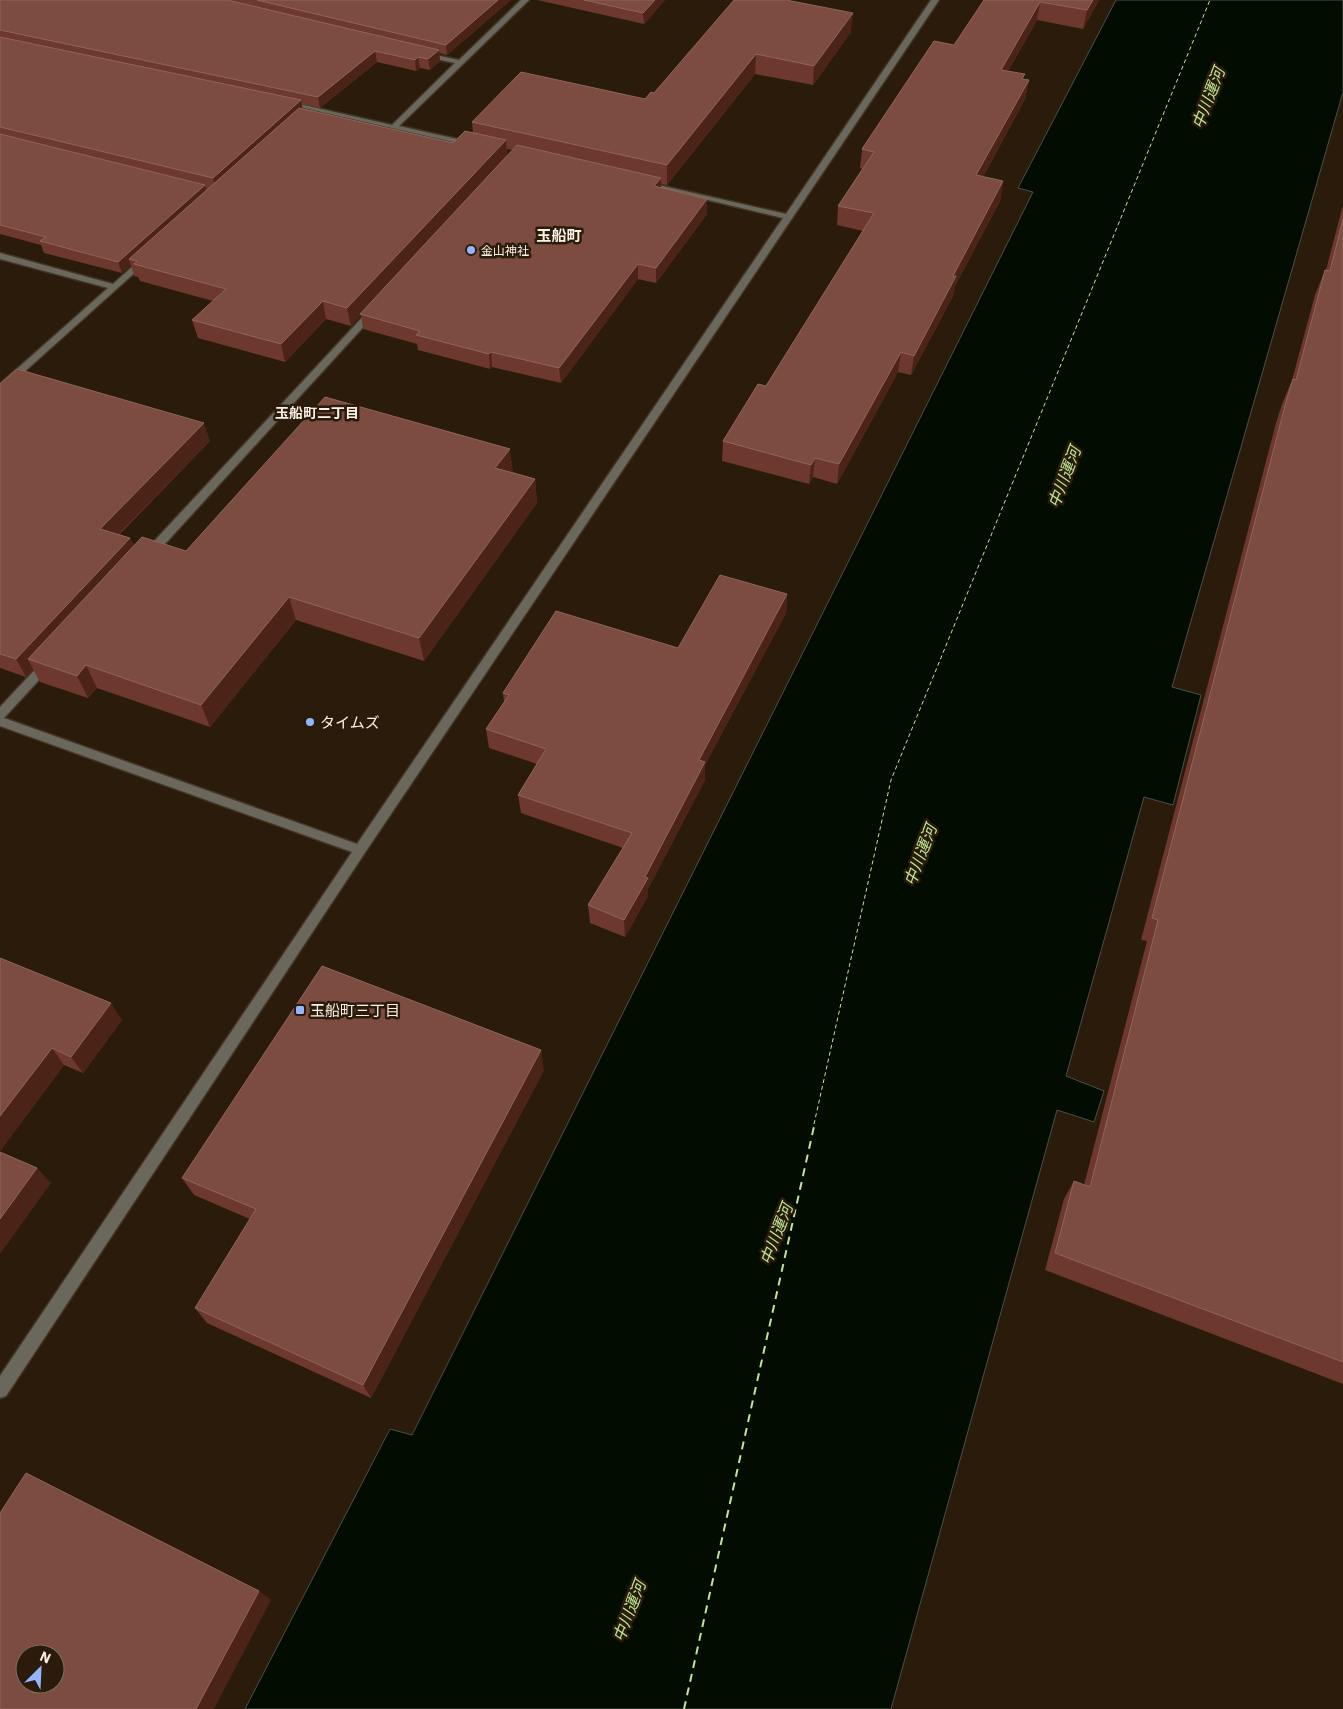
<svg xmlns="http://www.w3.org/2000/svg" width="1343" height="1709" font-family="'IBM Plex Sans','Noto Sans JP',sans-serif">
	<rect width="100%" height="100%" fill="#2a1b0b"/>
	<!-- water -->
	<polygon fill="#030c00" stroke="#4d5045" points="1116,0 1343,0 1343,92 1172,687 1201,695 1173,805 1144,797 1066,1076 1104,1091 1094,1122 1057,1110 891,1709 245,1709 390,1429 412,1435 1033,192 1018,188"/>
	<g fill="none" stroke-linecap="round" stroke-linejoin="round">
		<!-- ferry-far1 -->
		<polyline stroke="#bee897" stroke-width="1" stroke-dasharray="4 3" stroke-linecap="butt" points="814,1124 891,780 1210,0"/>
		<!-- ferry -->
		<polyline stroke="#bee897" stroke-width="2" stroke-dasharray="8 6" stroke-linecap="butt" points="684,1709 815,1122"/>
		<defs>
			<g id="minor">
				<polygon points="521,0 529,0 399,126 475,143 475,147 282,103 286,101 392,125 455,63 421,56 421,52 459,60"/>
				<polygon points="931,0 939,0 364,854 6,1396 0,1398 0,1376 352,852 0,726 0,707 43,661 51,661 53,664 51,667 4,718 357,844 783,218 646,185 650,183 786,214"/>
				<polygon points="0,253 113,284 143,257 150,259 3,391 0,392 0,384 108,288 0,259"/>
				<polygon points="374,307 377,308 377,312 153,557 145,557 144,554 145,551 371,308"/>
			</g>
		</defs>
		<!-- minor casing -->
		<use href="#minor" stroke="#433525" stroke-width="3"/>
		<!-- minor -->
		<use href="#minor" fill="#6a685d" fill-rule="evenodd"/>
	</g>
	<!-- wall -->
	<g fill="#6d382d" fill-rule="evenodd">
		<path d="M 0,0 L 511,0 L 447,55 L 439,53 L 440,61 L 430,70 L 420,68 L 416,71 L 377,62 L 320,108 L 301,104 L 303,109 L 453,143 L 473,133 L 472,122 L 645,99 L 654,93 L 734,0 L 851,32 L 813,85 L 755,74 L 667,185 L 661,184 L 661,188 L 707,214 L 656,283 L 638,279 L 561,383 L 492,367 L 490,369 L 418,350 L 417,344 L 363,329 L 361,315 L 351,326 L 326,319 L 285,362 L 198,338 L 192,320 L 213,301 L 140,281 L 138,277 L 134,276 L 131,265 L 122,273 L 44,253 L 41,245 L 0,234 ZM 507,149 L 513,150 L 507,156 Z"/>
		<polygon points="537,0 665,0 644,24"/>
		<polygon points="984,0 1099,0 1083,29 1037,20 1008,71 1024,79 1029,80 1025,99 983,177 1003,181 1000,201 955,286 953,296 911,375 898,372 837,484 813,477 809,484 722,461 723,441 766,386 863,231 837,225 838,206 862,169 860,168 862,149 954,45"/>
		<polygon points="1343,205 1343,1384 1045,1270 1064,1199 1074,1181 1084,1185 1147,941 1141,940 1276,423 1282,404 1292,380 1315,295 1325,270 1326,270"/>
		<polygon points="0,384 210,441 119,535 130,538 134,546 186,551 513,472 535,479 537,503 424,661 296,620 210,727 97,688 88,698 40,682 33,669 26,677 0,668"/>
		<polygon points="787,594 786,613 705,765 705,780 648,889 648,896 625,937 590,923 588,905 623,848 521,813 518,795 537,764 489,748 486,729 504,702 503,693 678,648"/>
		<polygon points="0,958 122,1020 83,1073 64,1065 0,1151"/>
		<polygon points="544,1070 371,1398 207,1323 195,1308 250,1219 194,1195 182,1178"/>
	</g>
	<!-- shaded-wall -->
	<g fill="#4c2417">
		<polygon points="498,0 511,0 447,55 446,45"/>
		<polygon points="655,0 665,0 644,24 643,13"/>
		<polygon points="1093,0 1099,0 1083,29 1087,10"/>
		<polygon points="1040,2 1037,20 998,88 1001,70"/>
		<polygon points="853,13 851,32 813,85 814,66"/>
		<polygon points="439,50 440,61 430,70 428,59"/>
		<polygon points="375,51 377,62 320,108 318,97"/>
		<polygon points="756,54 755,74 667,185 667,165"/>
		<polygon points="418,57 420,68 416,71 415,60"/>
		<polygon points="1029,80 1025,99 973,195 976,175"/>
		<polygon points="301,100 303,111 215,189 213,178"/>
		<polygon points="506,140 507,157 360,314 361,315 351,326 347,308"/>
		<polygon points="661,178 661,192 654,186"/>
		<polygon points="1003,181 1000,201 955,286 953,296 911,375 914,356 953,276"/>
		<polygon points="205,185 208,196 129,259 131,265 122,273 118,262"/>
		<polygon points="707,199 707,214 656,283 656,268"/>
		<polygon points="638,264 638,279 561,383 559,368"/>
		<polygon points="323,301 326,319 285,362 281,344"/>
		<polygon points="491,352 492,367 490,369 489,354"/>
		<polygon points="901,352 898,372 837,484 839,464"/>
		<polygon points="204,423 210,441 107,546 100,529"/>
		<polygon points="510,449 513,472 498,492 495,468"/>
		<polygon points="815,458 813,477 809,484 811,465"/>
		<polygon points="535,479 537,503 424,661 419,638"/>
		<polygon points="130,538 138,556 28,659 33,669 26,677 16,659"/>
		<polygon points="787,594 786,613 705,765 705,780 648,889 648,896 625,937 624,920 645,877 699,760"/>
		<polygon points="289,597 296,620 210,727 201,705"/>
		<polygon points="86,665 97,688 88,698 77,676"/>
		<polygon points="111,1003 122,1020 83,1073 71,1057"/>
		<polygon points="52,1048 64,1065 0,1151 0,1116"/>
		<polygon points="541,1050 544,1070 371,1398 363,1385"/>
		<polygon points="37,1168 51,1183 0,1254 0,1219"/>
		<polygon points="259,1591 271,1600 214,1709 196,1709"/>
	</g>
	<!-- building -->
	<g fill="#7c4c41" stroke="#90655b" fill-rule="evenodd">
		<polygon points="0,0 227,0 439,50 428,59 418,57 415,60 375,51 318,97 0,30"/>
		<polygon points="257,0 498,0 446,45"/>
		<polygon points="584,0 655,0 643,13"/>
		<polygon points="734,0 786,0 853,13 814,66 756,54 667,165 472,122 521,72 645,99 651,92 654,93"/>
		<polygon points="984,0 1093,0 1087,10 1040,2 1001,70 1025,74 1022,79 1029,80 976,175 1003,181 953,276 956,276 914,356 901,352 839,464 815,458 811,465 723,441 758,384 766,386 874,213 838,206 874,152 862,149 934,41 954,45"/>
		<polygon points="0,37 301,100 213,178 0,127"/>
		<polygon points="299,108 453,143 465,131 506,140 347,308 323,301 281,344 192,320 226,289 134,264 137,261 129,259"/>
		<polygon points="0,134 205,185 118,262 40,241 46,237 0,225"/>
		<polygon points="517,145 661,178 654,186 707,199 656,268 638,264 559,368 491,352 489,354 416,335 420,331 360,314"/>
		<polygon points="1343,219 1343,1362 1055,1253 1074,1181 1090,1187 1158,920 1152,918 1287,398 1293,379 1296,380 1325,270 1330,271"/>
		<polygon points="17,369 204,423 100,529 130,538 16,659 0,654 0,384"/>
		<polygon points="325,397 510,449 495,468 535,479 419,638 289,597 201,705 86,665 77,676 28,659 142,537 186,551"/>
		<polygon points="720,575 787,594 699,760 705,762 645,877 648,878 624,920 588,905 632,833 518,795 546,749 486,729 509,695 503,693 556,611 678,648"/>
		<polygon points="0,958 111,1003 71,1057 52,1048 0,1116"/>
		<polygon points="322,966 541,1050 363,1385 195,1308 256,1209 182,1178"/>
		<polygon points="0,1152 37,1168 0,1219"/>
		<path d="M 26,1473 L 259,1591 L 196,1709 L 0,1709 L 0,1513 ZM 25,1654 L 55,1654 L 55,1684 L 25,1684 Z"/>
	</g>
	<!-- markers -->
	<g fill="#92b7fd" stroke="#2a1b0b" stroke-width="2">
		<circle cx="471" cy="250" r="5"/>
		<circle cx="310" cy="722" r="5"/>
		<rect x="295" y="1005" width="10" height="10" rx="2.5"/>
	</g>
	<g text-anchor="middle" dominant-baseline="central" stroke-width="5" stroke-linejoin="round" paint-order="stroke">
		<!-- far-poi labels -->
		<g font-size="12" fill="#fbf0e6" stroke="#2a1b0b" text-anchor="start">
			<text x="481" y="250">金山神社</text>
		</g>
		<!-- far-neighbourhood labels -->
		<g font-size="14" font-weight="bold" fill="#fbf0e6" stroke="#2a1b0b">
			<text x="317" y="413">玉船町二丁目</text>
		</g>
		<!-- far-quarter labels -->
		<g font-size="15" font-weight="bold" fill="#fbf0e6" stroke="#2a1b0b">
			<text x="559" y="235">玉船町</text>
		</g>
		<!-- poi labels -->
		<g font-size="15" fill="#fbf0e6" stroke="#2a1b0b" text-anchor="start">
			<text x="320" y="722">タイムズ</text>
			<text x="310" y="1010">玉船町三丁目</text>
		</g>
		<!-- water labels -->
		<g font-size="16" font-style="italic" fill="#bee897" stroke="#2a1b0b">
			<text transform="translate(1208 98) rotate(-69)">中川運河</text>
			<text transform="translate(1064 477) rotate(-69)">中川運河</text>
			<text transform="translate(920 855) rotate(-69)">中川運河</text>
			<text transform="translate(776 1234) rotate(-69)">中川運河</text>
			<text transform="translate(629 1611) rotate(-69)">中川運河</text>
		</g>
	</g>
	<!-- north arrow -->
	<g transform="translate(40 1669) rotate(24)"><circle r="24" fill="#2a1b0b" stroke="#7e7063"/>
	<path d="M0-4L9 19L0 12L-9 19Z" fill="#92b7fd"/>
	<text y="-8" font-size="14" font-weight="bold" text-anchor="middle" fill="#fbf0e6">N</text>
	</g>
</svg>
